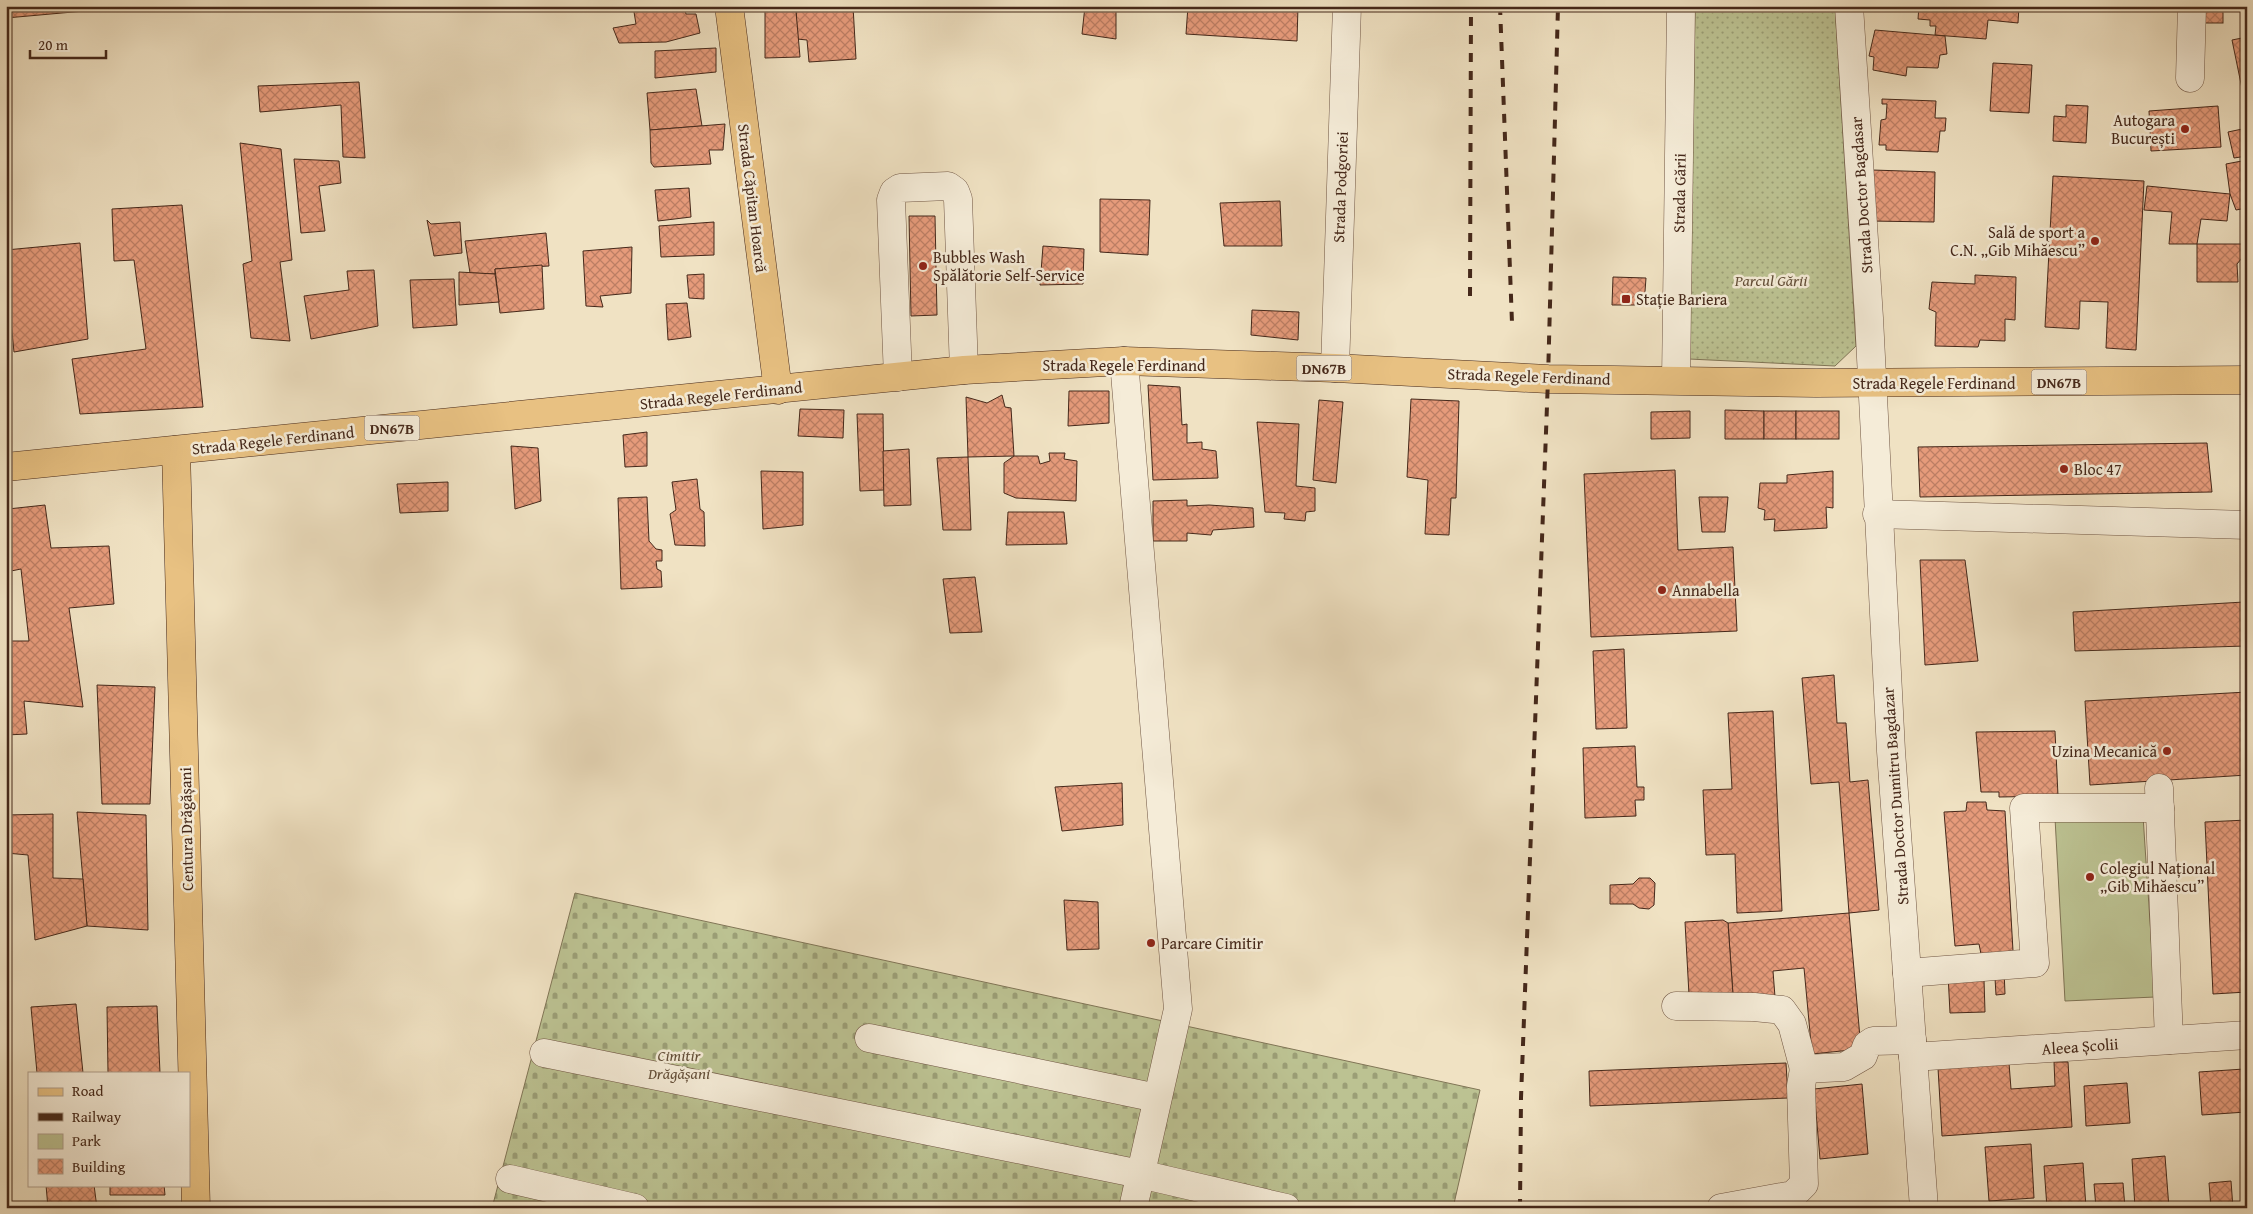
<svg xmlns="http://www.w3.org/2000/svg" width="2253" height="1214" font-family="'Gentium Book Plus',serif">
	<defs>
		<pattern id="green-dots" width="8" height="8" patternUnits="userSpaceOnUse" patternTransform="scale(1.25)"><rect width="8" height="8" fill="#bcc292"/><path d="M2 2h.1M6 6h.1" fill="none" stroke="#9b9e76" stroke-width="1.8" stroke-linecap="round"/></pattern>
		<pattern id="cemetery-stones" width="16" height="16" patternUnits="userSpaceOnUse" patternTransform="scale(1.25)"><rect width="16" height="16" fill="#bcc292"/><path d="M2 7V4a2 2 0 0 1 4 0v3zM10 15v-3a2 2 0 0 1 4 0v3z" fill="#9b9e76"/></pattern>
		<pattern id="building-cross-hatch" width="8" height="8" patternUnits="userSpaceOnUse" patternTransform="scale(1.25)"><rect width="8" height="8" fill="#e69b7b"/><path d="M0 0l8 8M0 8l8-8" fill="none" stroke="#bc7e64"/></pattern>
	</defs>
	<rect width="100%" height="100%" fill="#f0e2c3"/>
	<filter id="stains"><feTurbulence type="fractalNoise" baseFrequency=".004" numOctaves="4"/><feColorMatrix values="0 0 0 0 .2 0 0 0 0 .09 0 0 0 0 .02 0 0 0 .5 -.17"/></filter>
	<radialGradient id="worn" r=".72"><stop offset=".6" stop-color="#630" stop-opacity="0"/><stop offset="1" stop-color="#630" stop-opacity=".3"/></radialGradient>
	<!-- green -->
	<polygon fill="url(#green-dots)" stroke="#807556" points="1695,6 1835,6 1856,346 1835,366 1689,359"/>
	<!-- cemetery -->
	<polygon fill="url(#cemetery-stones)" stroke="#807556" points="575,893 1480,1090 1453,1208 492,1208"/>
	<!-- pitch -->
	<polygon fill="#bcc292" stroke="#807556" points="2143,816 2155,997 2065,1001 2055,818"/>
	<!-- building -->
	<g fill="url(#building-cross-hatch)" stroke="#45281a">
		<polygon points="6,6 140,6 6,18"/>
		<polygon points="633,6 684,6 686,14 696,14 700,33 666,42 619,43 613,28 636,24"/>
		<polygon points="796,6 853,6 856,59 809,62 807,40 797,39"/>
		<polygon points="1085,6 1116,6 1116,39 1082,34"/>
		<polygon points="1188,6 1298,6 1297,41 1186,34"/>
		<polygon points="1919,6 2019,6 2018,23 1988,20 1986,39 1935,35 1936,26 1930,26 1930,20 1918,19"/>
		<rect x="2205" y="6" width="18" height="17"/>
		<polygon points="765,10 796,11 800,57 765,58"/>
		<polygon points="1875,30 1945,36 1947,54 1940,55 1938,68 1907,67 1906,76 1873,70 1874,57 1869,56"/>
		<polygon points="2247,37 2247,113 2232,40"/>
		<polygon points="716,48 716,72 655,78 655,51"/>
		<polygon points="1993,63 2032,65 2029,113 1990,111"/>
		<polygon points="359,82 365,158 343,157 341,105 260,112 258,86"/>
		<polygon points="696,89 702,126 650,130 647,93"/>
		<polygon points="1882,99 1936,101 1935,118 1946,118 1945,131 1940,131 1938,152 1886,150 1886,145 1879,145 1881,120 1886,119 1887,104 1882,104"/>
		<polygon points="2066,105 2088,106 2086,143 2053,141 2054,116 2066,117"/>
		<polygon points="2218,106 2221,147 2151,151 2149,111"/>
		<polygon points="725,124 723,150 709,150 711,164 654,167 651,163 650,130"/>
		<polygon points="2247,128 2247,156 2234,158 2228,132"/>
		<polygon points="240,143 281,149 292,260 280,262 290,341 251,338 243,264 252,261"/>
		<polygon points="294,159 339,161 341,183 319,186 325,231 301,233"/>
		<polygon points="2247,160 2247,208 2236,210 2230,194 2226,164"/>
		<polygon points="1872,170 1935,172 1934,222 1870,221"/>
		<polygon points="2053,176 2144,181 2136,350 2106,348 2108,302 2080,301 2079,329 2045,327"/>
		<polygon points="2147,186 2230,194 2227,221 2201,219 2197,244 2169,244 2172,212 2144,210"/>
		<polygon points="689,188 691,217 658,221 655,190"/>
		<polygon points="1100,199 1150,200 1148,255 1100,252"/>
		<polygon points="1280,201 1282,246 1224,246 1220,203"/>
		<polygon points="182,205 203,407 80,414 72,359 146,349 134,260 114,261 112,209"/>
		<polygon points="909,216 935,216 937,315 911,316"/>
		<polygon points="427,220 431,224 460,222 462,253 434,256"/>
		<polygon points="714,222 714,255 661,257 659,226"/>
		<polygon points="546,233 549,266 495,269 495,274 470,273 465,241"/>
		<polygon points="80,243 88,339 14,352 6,272 6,250"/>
		<polygon points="2197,244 2242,244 2242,258 2237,264 2238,282 2197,282"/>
		<polygon points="1043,246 1084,249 1083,284 1040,285"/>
		<polygon points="632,247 631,293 600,296 603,307 586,306 583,251"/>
		<polygon points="542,265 544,309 500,313 495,269"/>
		<polygon points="374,270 378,326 311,339 304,296 349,290 347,271"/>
		<polygon points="459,272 495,274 499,302 459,305"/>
		<polygon points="704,274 704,299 689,298 687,275"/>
		<polygon points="1975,275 2016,277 2015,320 2005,319 2005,341 1980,340 1978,347 1935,346 1936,312 1929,309 1932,282 1975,284"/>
		<polygon points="1613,277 1646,278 1644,305 1612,305"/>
		<polygon points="454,279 457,325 413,328 410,280"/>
		<polygon points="687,303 691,337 668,340 666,304"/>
		<polygon points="1252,310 1299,312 1298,340 1251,335"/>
		<polygon points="1148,385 1180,387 1182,425 1187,424 1187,443 1202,442 1202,449 1216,451 1218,478 1153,480"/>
		<polygon points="1069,391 1109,391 1109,423 1068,426"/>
		<polygon points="1002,395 1005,407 1011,408 1014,456 968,457 966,397 987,403"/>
		<polygon points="1411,399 1459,401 1456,498 1451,498 1449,535 1425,534 1428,480 1407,477"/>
		<polygon points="1319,400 1343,402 1336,483 1313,480"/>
		<polygon points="800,409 844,410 843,438 798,436"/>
		<polygon points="1725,410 1764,411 1764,439 1725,439"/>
		<polygon points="1690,411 1690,438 1651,439 1651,412"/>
		<rect x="1764" y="411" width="32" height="28"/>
		<rect x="1796" y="411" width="43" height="28"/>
		<polygon points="857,414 883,414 884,490 860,491"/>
		<polygon points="1257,422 1299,424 1296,486 1315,488 1315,511 1306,512 1305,521 1284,519 1285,513 1265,512"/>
		<polygon points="647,432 647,466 625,467 623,435"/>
		<polygon points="2207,443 2212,492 1920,497 1918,447"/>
		<polygon points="511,446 538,448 541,501 515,509"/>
		<polygon points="909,449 911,505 884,506 883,451"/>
		<polygon points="1049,453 1065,453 1064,459 1077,461 1076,501 1016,498 1004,493 1004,463 1014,456 1038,456 1040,464 1050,461"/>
		<polygon points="968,457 971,530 943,530 937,458"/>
		<polygon points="1675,470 1678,550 1733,547 1737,631 1591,637 1584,474"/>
		<polygon points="761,471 803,472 803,525 763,529"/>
		<polygon points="1833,471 1833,508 1826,507 1827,528 1774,531 1775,519 1764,520 1765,510 1758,508 1760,483 1787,483 1787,475"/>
		<polygon points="697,479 700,509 704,512 705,546 675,545 670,514 676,510 672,482"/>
		<polygon points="448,482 448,511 400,513 397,484"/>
		<polygon points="647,497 649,541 656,549 662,550 662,561 656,561 657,569 661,571 662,587 621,589 618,498"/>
		<polygon points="1699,497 1728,497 1725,532 1702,532"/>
		<polygon points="1187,500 1187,506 1209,505 1253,508 1254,527 1213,530 1211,535 1187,533 1187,541 1153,541 1153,501"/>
		<polygon points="45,505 51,548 109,546 114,604 69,608 83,707 24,701 27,734 6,735 6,641 29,641 21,569 6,572 8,509"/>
		<polygon points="1008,512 1064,512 1067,544 1006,545"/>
		<polygon points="1920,560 1965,560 1978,661 1925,665"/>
		<polygon points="975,577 982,632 950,633 943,579"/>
		<polygon points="2244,602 2246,646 2075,651 2073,612"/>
		<polygon points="1624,649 1627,728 1596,729 1593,651"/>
		<polygon points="1834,675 1837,723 1846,723 1850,782 1868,780 1879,910 1849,913 1839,782 1811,784 1802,678"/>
		<polygon points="97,685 155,687 150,804 102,804"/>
		<polygon points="2247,692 2247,775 2090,785 2085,701"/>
		<polygon points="1773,711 1782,911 1737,913 1735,854 1706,855 1703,790 1732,789 1728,713"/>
		<polygon points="2055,731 2058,796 1999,797 1999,792 1981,792 1976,732"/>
		<polygon points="1635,746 1637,787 1644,787 1644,800 1635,800 1636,816 1585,818 1583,748"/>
		<polygon points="1122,783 1123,825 1062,831 1055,787"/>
		<polygon points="1967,802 1986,802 1987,810 2005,811 2013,951 1981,954 1979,944 1955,946 1944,812 1966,811"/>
		<polygon points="77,812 146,815 148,930 87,926"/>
		<polygon points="53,814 53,878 83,879 87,926 35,940 28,855 6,853 6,815"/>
		<polygon points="2247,820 2247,992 2213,994 2205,822"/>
		<polygon points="1639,878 1650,878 1655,883 1654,905 1649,909 1639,908 1633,904 1610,904 1610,885 1633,884"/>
		<polygon points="1064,900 1098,902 1099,949 1067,950"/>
		<polygon points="1849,913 1861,1049 1812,1054 1804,968 1773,971 1775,997 1733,995 1728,923"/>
		<polygon points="1723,920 1728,923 1733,995 1689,995 1685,922"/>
		<polygon points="2004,970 2005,994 1996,995 1995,978 1984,980 1985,1012 1950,1013 1948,974"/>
		<polygon points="76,1004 83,1073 37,1073 31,1007"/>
		<polygon points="157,1006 160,1073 108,1073 107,1007"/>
		<polygon points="2054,1062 2068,1062 2072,1127 1942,1136 1938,1068 2009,1063 2011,1089 2055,1086"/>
		<polygon points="1786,1063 1788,1098 1590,1106 1589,1071"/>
		<polygon points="2244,1069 2246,1112 2202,1115 2199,1072"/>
		<polygon points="2127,1083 2130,1123 2086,1126 2084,1086"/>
		<polygon points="1862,1084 1868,1154 1820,1159 1814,1089"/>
		<polygon points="2031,1144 2034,1198 1989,1201 1985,1147"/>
		<polygon points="2165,1156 2169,1208 2135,1208 2132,1159"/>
		<polygon points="2083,1163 2086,1208 2047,1208 2044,1166"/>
		<polygon points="2231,1181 2233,1208 2211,1208 2209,1183"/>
		<polygon points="2123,1183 2125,1208 2096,1208 2094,1184"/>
		<polygon points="46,1185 94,1185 97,1208 48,1208"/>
		<polygon points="110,1185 164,1185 165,1195 110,1195"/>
		<polygon points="1862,1204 1862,1208 1827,1208"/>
	</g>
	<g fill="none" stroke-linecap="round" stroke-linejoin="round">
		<defs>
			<g id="minor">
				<polyline points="1849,6 1869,318 1891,751 1924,1208"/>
				<polyline points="2190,78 2192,6"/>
				<polyline points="1124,361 1178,1009 1133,1208"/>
				<polyline points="1335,368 1347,6"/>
				<polyline points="898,377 891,200 894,192 900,188 948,186 955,191 958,199 964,370"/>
				<polyline points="1676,380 1681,6"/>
				<polyline points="1877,514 2247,525"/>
				<polyline points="2159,788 2169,1040"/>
				<polyline points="1907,973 2035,963 2024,808 2160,808"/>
				<polyline points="1676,1006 1754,1007 1782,1010 1792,1024 1804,1069"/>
				<polyline points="869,1038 1157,1098"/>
				<polyline points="544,1053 1140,1174 1286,1208"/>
				<polyline points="1913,1057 2247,1035"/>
				<polyline points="510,1179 635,1208"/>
				<polyline points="1721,1208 1793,1195 1804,1184 1801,1086 1804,1069 1844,1067 1863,1056 1867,1045 1873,1041 1912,1040"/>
			</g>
			<g id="major">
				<polyline points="729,6 778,390"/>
				<polyline points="176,450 196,1208"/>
				<polyline points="6,467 964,370 1124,361 1335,368 1548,379 1816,383 2247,380"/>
			</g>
		</defs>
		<!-- minor casing -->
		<use href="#minor" stroke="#705644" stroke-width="29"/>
		<!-- major casing -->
		<use href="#major" stroke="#45281a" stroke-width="29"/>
		<!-- minor -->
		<use href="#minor" stroke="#f5ecd8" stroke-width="28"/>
		<!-- major -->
		<use href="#major" stroke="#e8c182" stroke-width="28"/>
		<!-- rail -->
		<g stroke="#45281a" stroke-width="4" stroke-dasharray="9 9" stroke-linecap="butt">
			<polyline points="1500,6 1512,323"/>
			<polyline points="1470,296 1471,6"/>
			<polyline points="1520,1208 1521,1098 1548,379 1558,6"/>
		</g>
	</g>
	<!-- markers -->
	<g fill="#8f2418" stroke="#f5ecd8" stroke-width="2">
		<circle cx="2185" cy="129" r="5"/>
		<circle cx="2095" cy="241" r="5"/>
		<circle cx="923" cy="266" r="5"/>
		<rect x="1621" y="294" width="10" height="10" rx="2.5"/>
		<circle cx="2064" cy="469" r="5"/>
		<circle cx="1662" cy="590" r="5"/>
		<circle cx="2167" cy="751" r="5"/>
		<circle cx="2090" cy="877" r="5"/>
		<circle cx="1151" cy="943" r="5"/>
	</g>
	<g text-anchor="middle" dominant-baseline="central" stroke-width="5" stroke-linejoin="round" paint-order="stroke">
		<!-- shield labels -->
		<g fill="#f5ecd8" stroke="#7a6353" stroke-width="1">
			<rect x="1296.5" y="355.5" width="55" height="25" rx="4"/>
			<rect x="2031.5" y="369.5" width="55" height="25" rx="4"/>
			<rect x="364.5" y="415.5" width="55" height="25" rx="4"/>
		</g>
		<g font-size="15" font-weight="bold" fill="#45281a">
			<text x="1324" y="368">DN67B</text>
			<text x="2059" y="382">DN67B</text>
			<text x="392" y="428">DN67B</text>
		</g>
		<!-- poi labels -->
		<g font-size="16" fill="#45281a" stroke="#f5ecd8" text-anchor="start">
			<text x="2175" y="120" text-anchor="end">Autogara<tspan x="2175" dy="18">București</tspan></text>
			<text x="2085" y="232" text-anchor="end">Sală de sport a<tspan x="2085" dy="18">C.N. „Gib Mihăescu”</tspan></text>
			<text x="933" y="257">Bubbles Wash<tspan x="933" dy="18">Spălătorie Self-Service</tspan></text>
			<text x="1636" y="299">Stație Bariera</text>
			<text x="2074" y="469">Bloc 47</text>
			<text x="1672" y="590">Annabella</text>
			<text x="2157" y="751" text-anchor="end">Uzina Mecanică</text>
			<text x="2100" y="868">Colegiul Național<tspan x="2100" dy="18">„Gib Mihăescu”</tspan></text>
			<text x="1161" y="943">Parcare Cimitir</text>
		</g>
		<!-- street labels -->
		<g font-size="16" fill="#45281a" stroke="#f5ecd8">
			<text transform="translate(1340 187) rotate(-88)">Strada Podgoriei</text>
			<text transform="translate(1679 193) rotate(-89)">Strada Gării</text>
			<text transform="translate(1861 195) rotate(-94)">Strada Doctor Bagdasar</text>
			<text transform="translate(753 198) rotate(83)">Strada Căpitan Hoarcă</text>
			<text x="1124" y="365">Strada Regele Ferdinand</text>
			<text transform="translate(1529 376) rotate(2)">Strada Regele Ferdinand</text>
			<text x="1934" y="383">Strada Regele Ferdinand</text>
			<text transform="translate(721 395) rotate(-6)">Strada Regele Ferdinand</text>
			<text transform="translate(273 440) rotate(-6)">Strada Regele Ferdinand</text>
			<text transform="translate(1895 796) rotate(-94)">Strada Doctor Dumitru Bagdazar</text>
			<text transform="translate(186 829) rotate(-91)">Centura Drăgășani</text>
			<text transform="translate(2080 1046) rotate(-4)">Aleea Școlii</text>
		</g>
		<!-- park labels -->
		<g font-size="16" font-style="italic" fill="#634e38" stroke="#f5ecd8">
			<text x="1771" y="280">Parcul Gării</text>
			<text x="679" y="1055">Cimitir<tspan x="679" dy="18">Drăgășani</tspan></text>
		</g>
	</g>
	<!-- margin -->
	<rect width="2253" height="1214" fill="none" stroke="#f0e2c3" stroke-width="25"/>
	<rect x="8" y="8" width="2238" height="1199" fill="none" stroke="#45281a" stroke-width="2.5"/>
	<rect x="12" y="12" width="2228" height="1189" fill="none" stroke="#45281a"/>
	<!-- legend -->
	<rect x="28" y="1072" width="162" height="115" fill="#f5ecd8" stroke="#af9e8c"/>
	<rect x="38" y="1088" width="25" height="8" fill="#e8c182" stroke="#af9e8c"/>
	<text x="72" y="1096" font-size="15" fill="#45281a">Road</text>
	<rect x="38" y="1113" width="25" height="8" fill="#45281a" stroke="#af9e8c"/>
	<text x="72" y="1122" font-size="15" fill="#45281a">Railway</text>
	<rect x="38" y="1134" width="25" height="15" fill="#bcc292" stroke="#af9e8c"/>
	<text x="72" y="1146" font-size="15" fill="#45281a">Park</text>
	<rect x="38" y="1159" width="25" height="15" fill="url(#building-cross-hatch)" stroke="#af9e8c"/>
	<text x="72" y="1172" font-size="15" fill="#45281a">Building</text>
	<!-- scale -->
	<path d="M30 50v8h76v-8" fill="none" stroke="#45281a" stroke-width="2.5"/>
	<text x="38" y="50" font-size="15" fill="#45281a" stroke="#f5ecd8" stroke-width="4" paint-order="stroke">20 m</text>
	<rect width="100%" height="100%" filter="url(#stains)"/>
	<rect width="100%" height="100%" fill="url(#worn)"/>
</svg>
